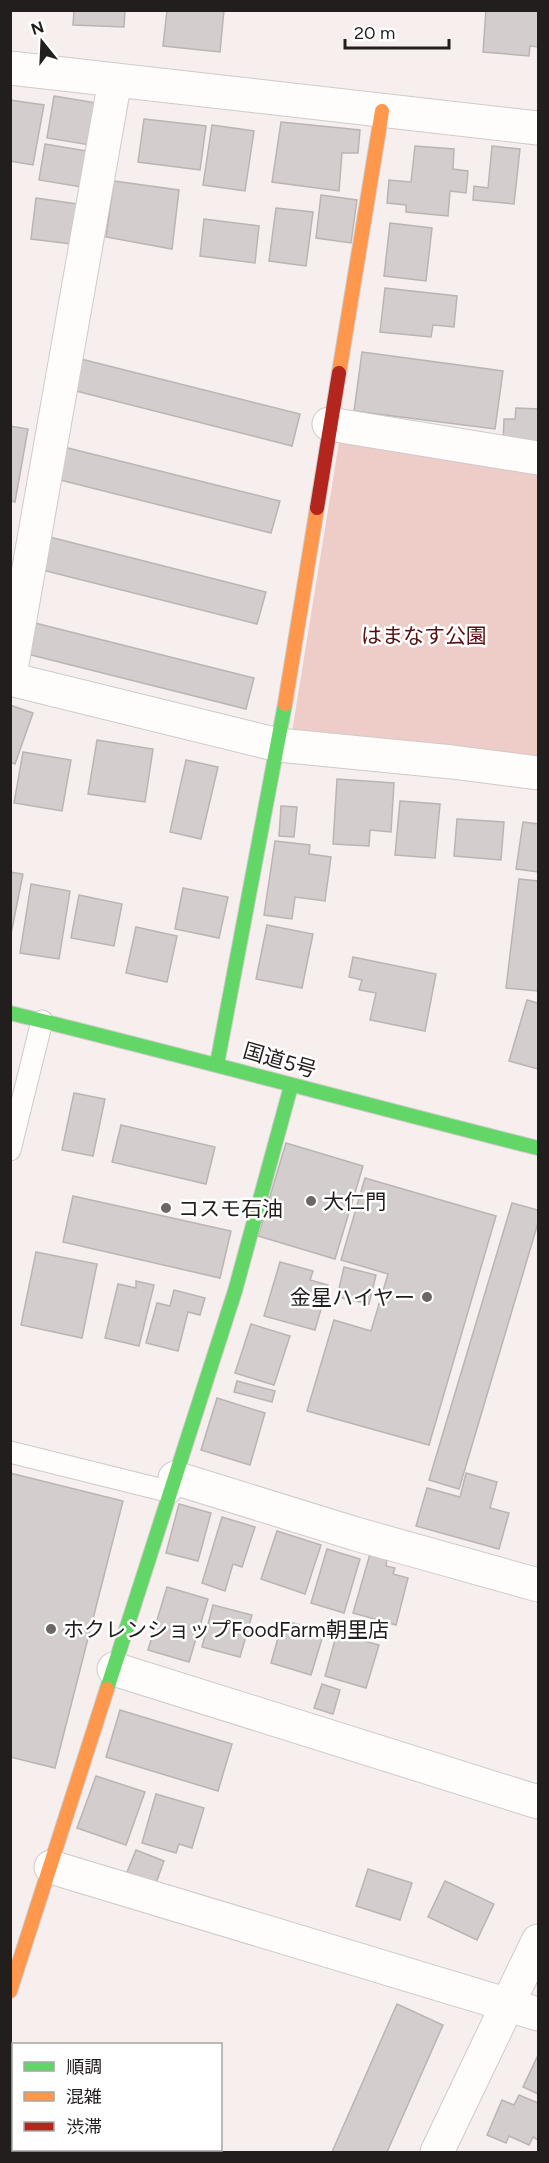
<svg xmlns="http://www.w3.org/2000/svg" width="549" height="2163" font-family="Figtree,'Noto Sans JP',sans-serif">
	<rect width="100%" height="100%" fill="#f6efee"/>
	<!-- green -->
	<polygon fill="#eeccc8" points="340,436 538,468 538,764 291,738"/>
	<!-- building -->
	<g fill="#d3cdcd" stroke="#bab4b3" stroke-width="1.5">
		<polygon points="74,10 125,10 124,27 73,25"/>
		<polygon points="167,10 224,10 220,52 163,46"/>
		<polygon points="486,10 538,10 538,47 530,46 529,56 483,52"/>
		<polygon points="54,96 97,103 90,145 47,138"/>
		<polygon points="10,100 44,105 33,165 10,161"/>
		<polygon points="144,119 206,126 200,170 138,162"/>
		<polygon points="281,122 360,130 358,153 342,153 339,191 272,182"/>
		<polygon points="212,125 254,131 245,191 203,185"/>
		<polygon points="45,144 87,151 81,187 39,180"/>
		<polygon points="415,146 454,149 453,169 468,171 466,193 450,191 448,216 406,212 406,205 387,203 389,180 411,182"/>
		<polygon points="492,146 520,149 514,204 473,200 474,186 488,188"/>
		<polygon points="114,181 179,190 172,249 106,237"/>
		<polygon points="321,195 357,200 351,243 316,238"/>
		<polygon points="36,198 77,204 71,244 31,239"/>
		<polygon points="276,208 313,212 306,266 269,261"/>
		<polygon points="204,219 259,226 255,263 200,256"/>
		<polygon points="390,223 432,228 426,281 384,276"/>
		<polygon points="385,288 457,296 454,327 433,325 431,337 380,332"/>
		<polygon points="362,352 503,371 495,429 354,411"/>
		<polygon points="77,358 300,414 292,446 68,389"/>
		<polygon points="516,408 538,409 538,447 503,445 504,419 515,419"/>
		<polygon points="10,426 28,429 15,502 10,501"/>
		<polygon points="56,445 280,501 271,533 48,477"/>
		<polygon points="42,535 266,592 257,624 34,568"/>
		<polygon points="31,622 254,678 246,709 23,653"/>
		<polygon points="10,705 33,713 15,764 10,762"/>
		<polygon points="97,740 153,749 145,802 88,794"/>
		<polygon points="23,752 71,760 62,811 14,803"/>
		<polygon points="186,760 218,767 201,839 170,832"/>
		<polygon points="337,779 394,783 391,832 370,830 369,846 333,844"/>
		<polygon points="400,801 440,804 435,858 395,855"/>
		<polygon points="281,806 297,807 294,837 279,836"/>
		<polygon points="457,819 504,822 501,860 454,856"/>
		<polygon points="523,822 538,824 538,872 516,869"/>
		<polygon points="275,841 310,845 309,854 331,857 325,901 295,897 292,919 264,915"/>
		<polygon points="10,872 23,874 10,939"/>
		<polygon points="519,879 538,881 538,991 506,988"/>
		<polygon points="31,884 70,891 59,959 20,953"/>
		<polygon points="183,888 228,897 219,938 175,929"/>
		<polygon points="79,895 122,904 114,946 71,938"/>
		<polygon points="267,925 313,934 302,988 256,979"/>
		<polygon points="136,927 177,936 167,982 126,973"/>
		<polygon points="353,957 436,974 425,1031 370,1020 376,993 359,990 362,980 349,977"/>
		<polygon points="527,1000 538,1003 538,1069 509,1061"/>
		<polygon points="74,1093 105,1099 93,1156 62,1150"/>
		<polygon points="121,1125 215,1147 206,1184 112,1162"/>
		<polygon points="286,1143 363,1166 335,1259 258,1236"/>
		<polygon points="365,1178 496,1216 429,1445 307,1411 334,1320 371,1331 388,1274 341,1260"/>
		<polygon points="73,1196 231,1231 220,1278 63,1242"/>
		<polygon points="512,1203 538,1210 538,1223 459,1489 429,1480"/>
		<polygon points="36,1252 97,1264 82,1338 21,1325"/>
		<polygon points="280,1262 313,1271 310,1280 328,1285 315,1330 264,1316"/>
		<polygon points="344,1267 376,1275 369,1304 337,1297"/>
		<polygon points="136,1281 154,1285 139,1346 105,1338 118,1284 136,1288"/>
		<polygon points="174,1290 205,1298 200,1315 188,1312 178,1351 146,1343 157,1303 170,1306"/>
		<polygon points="251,1324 290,1336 274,1385 235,1373"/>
		<polygon points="237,1381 275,1391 272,1402 234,1392"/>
		<polygon points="217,1398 265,1413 250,1465 201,1450"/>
		<polygon points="10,1473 123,1501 55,1768 10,1757"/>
		<polygon points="466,1473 497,1482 490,1508 509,1513 499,1549 416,1526 427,1488 460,1497"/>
		<polygon points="179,1504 211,1513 198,1561 166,1553"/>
		<polygon points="222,1517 255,1527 242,1567 233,1564 225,1591 202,1583"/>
		<polygon points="277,1531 321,1545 305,1594 261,1579"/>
		<polygon points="327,1549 360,1559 344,1613 311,1603"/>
		<polygon points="370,1554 387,1559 386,1566 395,1568 393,1574 408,1578 396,1625 353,1613"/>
		<polygon points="167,1587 208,1599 189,1662 148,1650"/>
		<polygon points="213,1605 252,1615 240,1657 202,1647"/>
		<polygon points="283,1620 324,1632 311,1675 271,1663"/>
		<polygon points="337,1633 379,1645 366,1688 325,1676"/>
		<polygon points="322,1684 340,1690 333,1714 314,1708"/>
		<polygon points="120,1710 232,1744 218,1791 106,1757"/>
		<polygon points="96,1776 145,1792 126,1845 77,1828"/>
		<polygon points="156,1794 204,1808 192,1848 179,1844 176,1853 142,1843"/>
		<polygon points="136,1850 164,1861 156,1883 127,1872"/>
		<polygon points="368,1869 412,1883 400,1920 356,1906"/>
		<polygon points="445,1881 494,1904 477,1940 428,1917"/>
		<polygon points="397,2004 443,2025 387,2152 332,2152"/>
		<polygon points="538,2055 538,2094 523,2087"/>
		<polygon points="519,2095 538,2103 538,2140 533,2137 529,2145 509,2136 506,2143 487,2135 502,2100 514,2105"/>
		<polygon points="10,2107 14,2108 14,2150 140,2150 150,2152 10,2152"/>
	</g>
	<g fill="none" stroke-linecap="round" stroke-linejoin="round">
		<defs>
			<g id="lane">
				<polyline points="10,1150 42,1021"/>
				<polyline points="10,1452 171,1492"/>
			</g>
			<g id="street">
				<polyline points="10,68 538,128"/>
				<polyline points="329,424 538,458"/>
				<polyline points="10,675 115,80"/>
				<polyline points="10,679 278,745 452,762 538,773"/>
				<polyline points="175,1478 356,1534 538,1585"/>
				<polyline points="114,1669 538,1802"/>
				<polyline points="51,1867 538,2014"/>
				<polyline points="437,2152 538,1941"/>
			</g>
			<g id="fast">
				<path d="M 10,1013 C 186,1056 362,1104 538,1148"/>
				<polyline points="217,1064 285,704"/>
				<polyline points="107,1689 235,1291 291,1086"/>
			</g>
			<g id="slow">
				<polyline points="339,373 382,111"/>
				<polyline points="285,704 317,508"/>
				<polyline points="10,1991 107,1689"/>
			</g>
			<polyline id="jam" points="317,508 339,373"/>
		</defs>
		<!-- lane casing -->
		<use href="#lane" stroke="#d0caca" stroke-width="23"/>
		<!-- street casing -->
		<use href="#street" stroke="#d0caca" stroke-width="35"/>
		<!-- fast casing -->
		<use href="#fast" stroke="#d0caca" stroke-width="16"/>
		<!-- slow casing -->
		<use href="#slow" stroke="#d0caca" stroke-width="16"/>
		<!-- jam casing -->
		<use href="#jam" stroke="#d0caca" stroke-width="16"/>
		<!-- lane -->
		<use href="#lane" stroke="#fefdfc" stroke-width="21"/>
		<!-- street -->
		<use href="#street" stroke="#fefdfc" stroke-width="33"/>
		<!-- fast -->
		<use href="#fast" stroke="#63d668" stroke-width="14"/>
		<!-- slow -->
		<use href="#slow" stroke="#ff974d" stroke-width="14"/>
		<!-- jam -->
		<use href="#jam" stroke="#b3261e" stroke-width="14"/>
	</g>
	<!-- markers -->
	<g fill="#6c6766" stroke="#fff" stroke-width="2">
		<circle cx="311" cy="1201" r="6"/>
		<circle cx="166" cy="1208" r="6"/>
		<circle cx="427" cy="1297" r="6"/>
		<circle cx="51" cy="1629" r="6"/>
	</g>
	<g text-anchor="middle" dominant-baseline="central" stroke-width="5" stroke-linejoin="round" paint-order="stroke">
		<!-- park labels -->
		<g font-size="21" fill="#5a1112" stroke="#fff">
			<text x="424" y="635">はまなす公園</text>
		</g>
		<!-- street labels -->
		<g font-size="21" fill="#221e1d" stroke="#fff">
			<text transform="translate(280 1060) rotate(16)">国道5号</text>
		</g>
		<!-- poi labels -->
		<g font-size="21" fill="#221e1d" stroke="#fff" text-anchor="start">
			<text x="323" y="1201">大仁門</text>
			<text x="178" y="1208">コスモ石油</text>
			<text x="415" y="1297" text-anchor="end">金星ハイヤー</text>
			<text x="63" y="1629">ホクレンショップFoodFarm朝里店</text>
		</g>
	</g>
	<!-- border -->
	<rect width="549" height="2163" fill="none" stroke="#221e1d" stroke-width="24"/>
	<!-- legend -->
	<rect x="12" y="2043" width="210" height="108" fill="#ffffff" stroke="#a7a5a5" stroke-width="1.5"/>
	<rect x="24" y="2062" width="30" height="9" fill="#63d668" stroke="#a7a5a5" stroke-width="1.5"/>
	<text x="66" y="2073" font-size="18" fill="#221e1d">順調</text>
	<rect x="24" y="2092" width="30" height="9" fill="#ff974d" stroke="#a7a5a5" stroke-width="1.5"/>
	<text x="66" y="2103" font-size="18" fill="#221e1d">混雑</text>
	<rect x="24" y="2122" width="30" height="9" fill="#b3261e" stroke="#a7a5a5" stroke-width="1.5"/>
	<text x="66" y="2133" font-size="18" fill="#221e1d">渋滞</text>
	<!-- north arrow -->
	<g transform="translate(42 42) rotate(342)" stroke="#ffffff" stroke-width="4.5" paint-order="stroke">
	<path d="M0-4.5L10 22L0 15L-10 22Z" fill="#221e1d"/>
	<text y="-9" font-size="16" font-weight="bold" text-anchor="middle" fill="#221e1d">N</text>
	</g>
	<!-- scale -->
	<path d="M345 39v9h104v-9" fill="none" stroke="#221e1d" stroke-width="3"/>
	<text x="354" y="39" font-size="18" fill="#221e1d" stroke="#ffffff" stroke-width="4.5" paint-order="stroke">20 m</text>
</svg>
